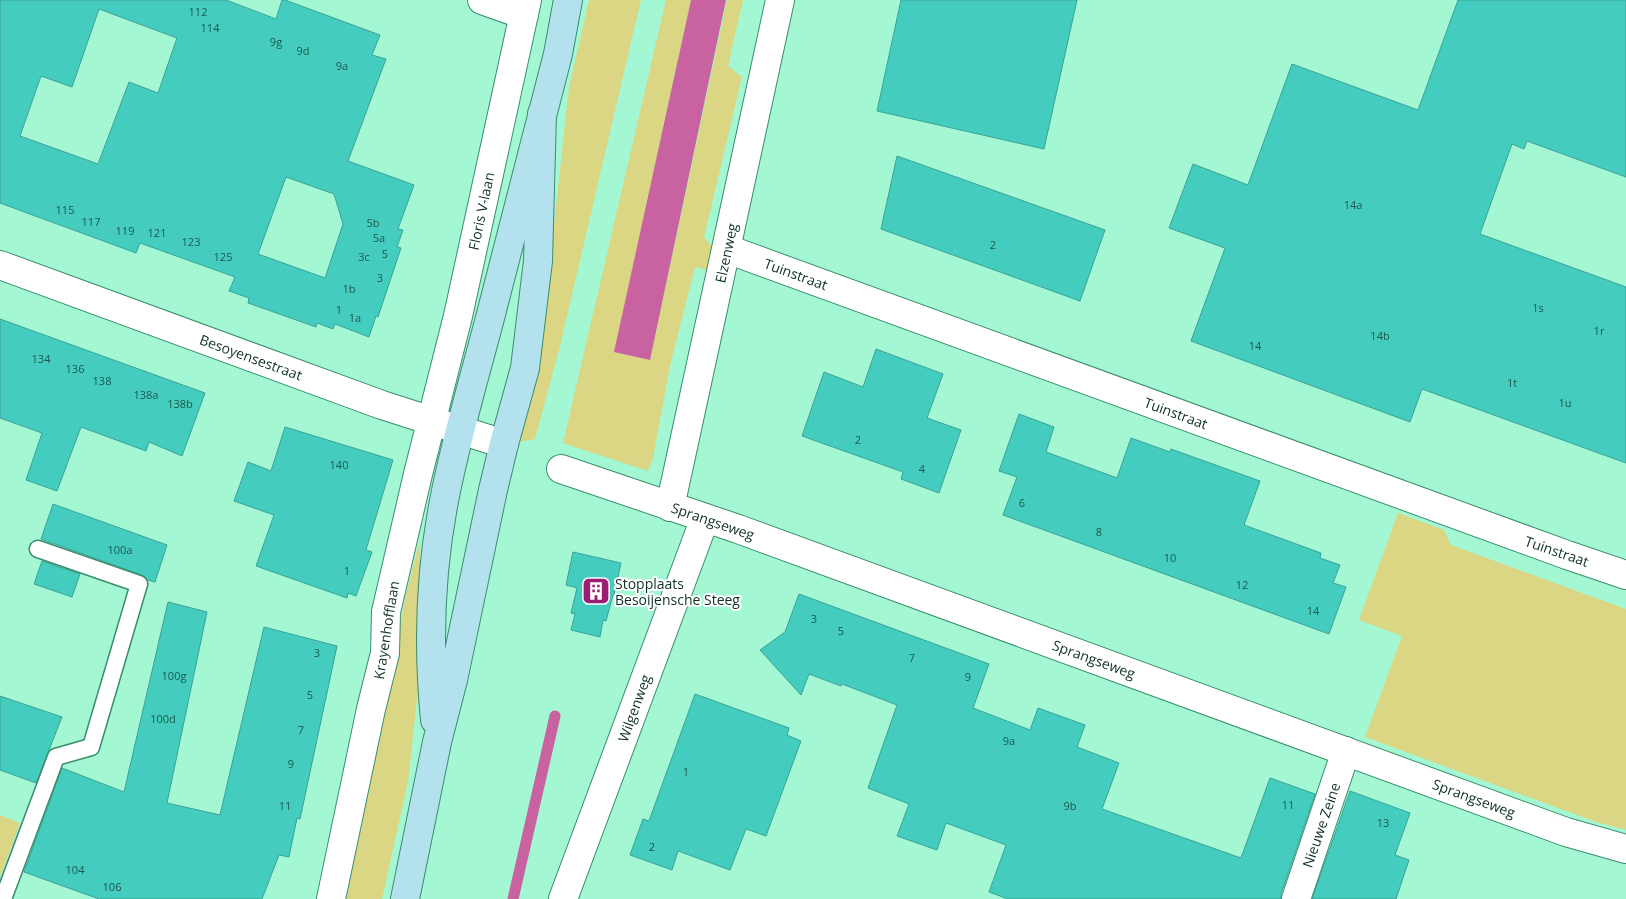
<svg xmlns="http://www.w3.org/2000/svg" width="1626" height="899" font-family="'Open Sans',sans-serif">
	<rect width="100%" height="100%" fill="#a4f7d3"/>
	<!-- green -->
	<g fill="#dbd683">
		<polygon points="589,0 641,0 559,350 535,439 518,442 537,380 569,87"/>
		<polygon points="666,0 691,0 615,352 650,360 727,0 743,0 728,66 742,77 704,237 716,251 711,271 695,267 670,366 653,458 648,471 563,443"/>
		<polygon points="1398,513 1444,530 1451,545 1626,609 1626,830 1596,822 1365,737 1402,636 1359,620"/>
		<polygon points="420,539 422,653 408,782 382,899 346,899 406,595"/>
		<polygon points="0,815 20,823 1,875 0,875"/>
	</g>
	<!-- water -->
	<polygon fill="#c962a0" points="691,0 726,0 650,360 614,352"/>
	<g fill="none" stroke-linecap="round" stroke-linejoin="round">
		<!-- stream -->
		<polyline stroke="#c962a0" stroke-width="11" points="513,899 555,716"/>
	</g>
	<!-- building -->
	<g fill="#44cdbf" stroke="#3aa297" fill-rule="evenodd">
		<path d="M 0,0 L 226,0 L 276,19 L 282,0 L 285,0 L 380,35 L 372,55 L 386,59 L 348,161 L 414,185 L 398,229 L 403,230 L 397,247 L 401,248 L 378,317 L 376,316 L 369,337 L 335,324 L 333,329 L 317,323 L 316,327 L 248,303 L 249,298 L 229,291 L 235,277 L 140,243 L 136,253 L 0,203 ZM 99,9 L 177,38 L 158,93 L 129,82 L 98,164 L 20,136 L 41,76 L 72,87 ZM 286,177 L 334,194 L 343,224 L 325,278 L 258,254 Z"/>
		<polygon points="901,0 1077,0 1044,149 877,111"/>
		<polygon points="1458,0 1626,0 1626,177 1527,141 1524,149 1512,144 1480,234 1626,287 1626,463 1422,389 1410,422 1191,341 1225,248 1169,228 1193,164 1248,185 1292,64 1418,110"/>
		<polygon points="897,156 1105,230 1080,301 881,229"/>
		<polygon points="0,319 205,393 182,456 149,442 146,451 81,427 57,491 26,480 42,433 0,418"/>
		<polygon points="876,349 943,374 927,418 961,430 939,493 901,479 903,472 802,436 824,372 863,387"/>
		<polygon points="1019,414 1054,427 1046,452 1117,478 1131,438 1170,452 1171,449 1260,481 1244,525 1321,553 1320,558 1340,565 1333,583 1346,587 1329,634 1003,515 1017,477 999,471"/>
		<polygon points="285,427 393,460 366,550 372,552 356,596 348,593 347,598 256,566 274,515 234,501 248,462 271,471"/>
		<polygon points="53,504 167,545 155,582 148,580 142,575 41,539"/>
		<polygon points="573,552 621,563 614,595 613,595 606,621 603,620 600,637 571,630 575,614 571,613 577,588 566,585"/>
		<polygon points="42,561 80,574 72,597 34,584"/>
		<polygon points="799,594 989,664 973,708 1030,730 1038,708 1085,725 1077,747 1119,763 1102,809 1241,858 1270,778 1315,794 1281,894 1281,899 1008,899 989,892 1006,845 946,823 937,850 897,836 909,804 868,788 897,705 842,684 841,686 809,674 801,695 760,650 785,632"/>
		<polygon points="168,602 207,612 167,803 220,815 264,627 337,646 300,819 297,818 289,857 279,855 262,899 99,899 24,872 62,768 124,792"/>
		<polygon points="695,694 789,728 787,735 801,741 766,836 746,829 730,870 678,851 672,870 630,855 643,819 649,821"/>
		<polygon points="0,696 62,717 36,783 0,770"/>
		<polygon points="1350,791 1410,813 1395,855 1409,860 1396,899 1312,899"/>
	</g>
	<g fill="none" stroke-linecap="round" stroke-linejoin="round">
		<defs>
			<polyline id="lane" points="3,899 56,757 91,747 139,584 38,549"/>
			<g id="street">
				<polyline points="482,0 524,15"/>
				<polyline points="727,249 1567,555 1626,575"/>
				<polyline points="0,265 382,405 504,444"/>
				<polyline points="561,469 738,529 1566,832 1626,849"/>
				<polyline points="670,507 780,0"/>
				<polyline points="331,899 371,709 385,653 386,612 418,474 458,316 527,0"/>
				<polyline points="563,899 705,518"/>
				<polyline points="1296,899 1346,751"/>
			</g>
			<g id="secondary">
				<path d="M 435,720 C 428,648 430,573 444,501 C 456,438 475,376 491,314 C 514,228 536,141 558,54 L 568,0"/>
				<polyline points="405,899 437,742 453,680 493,490 504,444 525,368 538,261 542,114"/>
			</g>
		</defs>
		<!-- lane casing -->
		<use href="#lane" stroke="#398d6d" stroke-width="19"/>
		<!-- street casing -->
		<use href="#street" stroke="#398d6d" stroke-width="30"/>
		<!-- secondary casing -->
		<use href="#secondary" stroke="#398d6d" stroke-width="30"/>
		<!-- lane -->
		<use href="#lane" stroke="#fff" stroke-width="16"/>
		<!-- street -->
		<use href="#street" stroke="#fff" stroke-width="28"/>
		<!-- secondary -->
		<use href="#secondary" stroke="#b4e1ee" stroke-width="28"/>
	</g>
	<!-- icons -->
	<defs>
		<symbol id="building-square" viewBox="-11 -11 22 22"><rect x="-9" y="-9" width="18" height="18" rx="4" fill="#9c1d72" stroke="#fff"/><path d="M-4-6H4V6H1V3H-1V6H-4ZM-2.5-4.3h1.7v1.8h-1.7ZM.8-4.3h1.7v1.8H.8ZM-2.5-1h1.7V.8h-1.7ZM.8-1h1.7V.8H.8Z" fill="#fff"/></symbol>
	</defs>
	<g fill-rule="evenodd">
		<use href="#building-square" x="580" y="575" width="32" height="32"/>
	</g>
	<g text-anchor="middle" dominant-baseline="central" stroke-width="4" stroke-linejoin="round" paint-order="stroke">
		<!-- number labels -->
		<g font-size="11" fill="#1c584b">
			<text x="198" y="11">112</text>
			<text x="210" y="27">114</text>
			<text x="276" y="41">9g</text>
			<text x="303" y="50">9d</text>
			<text x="342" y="65">9a</text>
			<text x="1353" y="204">14a</text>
			<text x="65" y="209">115</text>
			<text x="91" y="221">117</text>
			<text x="373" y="222">5b</text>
			<text x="125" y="230">119</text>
			<text x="157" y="232">121</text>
			<text x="379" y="237">5a</text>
			<text x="191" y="241">123</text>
			<text x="993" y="244">2</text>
			<text x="385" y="253">5</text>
			<text x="223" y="256">125</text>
			<text x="364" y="256">3c</text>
			<text x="380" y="277">3</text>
			<text x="349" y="288">1b</text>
			<text x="1538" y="307">1s</text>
			<text x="339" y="309">1</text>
			<text x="355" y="317">1a</text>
			<text x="1599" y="330">1r</text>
			<text x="1380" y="335">14b</text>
			<text x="1255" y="345">14</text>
			<text x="41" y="358">134</text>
			<text x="75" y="368">136</text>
			<text x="102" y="380">138</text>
			<text x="1512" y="382">1t</text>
			<text x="146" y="394">138a</text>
			<text x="1565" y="402">1u</text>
			<text x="180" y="403">138b</text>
			<text x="858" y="439">2</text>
			<text x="339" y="464">140</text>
			<text x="922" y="468">4</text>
			<text x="1022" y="502">6</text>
			<text x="1099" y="531">8</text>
			<text x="120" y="549">100a</text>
			<text x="1170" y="557">10</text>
			<text x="347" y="570">1</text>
			<text x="1242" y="584">12</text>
			<text x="1313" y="610">14</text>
			<text x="814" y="618">3</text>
			<text x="841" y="630">5</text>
			<text x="317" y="652">3</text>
			<text x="912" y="657">7</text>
			<text x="174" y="675">100g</text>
			<text x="968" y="676">9</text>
			<text x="310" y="694">5</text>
			<text x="163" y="718">100d</text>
			<text x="301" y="729">7</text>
			<text x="1009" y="740">9a</text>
			<text x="291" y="763">9</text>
			<text x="686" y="771">1</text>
			<text x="1288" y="804">11</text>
			<text x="285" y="805">11</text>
			<text x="1070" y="805">9b</text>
			<text x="1383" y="822">13</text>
			<text x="652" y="846">2</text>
			<text x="75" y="869">104</text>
			<text x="112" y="886">106</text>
		</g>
		<!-- street labels -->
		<g font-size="14" fill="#0e3124" stroke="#fff">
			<text transform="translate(481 211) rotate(-78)">Floris V-laan</text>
			<text transform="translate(726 253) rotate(-78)">Elzenweg</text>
			<text transform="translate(796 274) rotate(20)">Tuinstraat</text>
			<text transform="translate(251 357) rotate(20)">Besoyensestraat</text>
			<text transform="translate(1176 413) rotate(20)">Tuinstraat</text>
			<text transform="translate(713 521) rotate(19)">Sprangseweg</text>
			<text transform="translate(1557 551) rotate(19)">Tuinstraat</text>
			<text transform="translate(386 630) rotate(-81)">Krayenhofflaan</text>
			<text transform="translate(1094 659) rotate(20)">Sprangseweg</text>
			<text transform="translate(634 708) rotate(-70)">Wilgenweg</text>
			<text transform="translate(1474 798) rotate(20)">Sprangseweg</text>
			<text transform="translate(1321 825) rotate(-71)">Nieuwe Zeine</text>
		</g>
		<!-- poi labels -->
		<g font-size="14" fill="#0e3124" stroke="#fff" text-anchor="start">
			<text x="615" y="583">Stopplaats<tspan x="615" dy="16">Besoijensche Steeg</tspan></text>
		</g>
	</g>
</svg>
